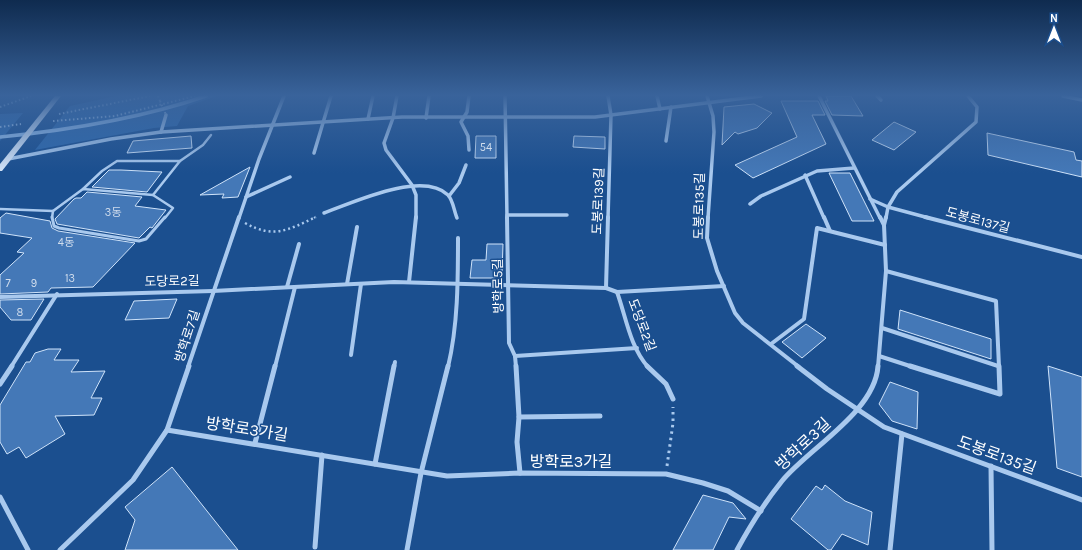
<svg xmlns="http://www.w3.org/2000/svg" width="1082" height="550" font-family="Karla,'Noto Sans KR',sans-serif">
	<rect width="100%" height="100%" fill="#1b4f8f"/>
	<!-- green -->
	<g fill="#2e69ad">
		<polygon points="116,96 217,96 188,106 177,126 154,128 35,150 70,106"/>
		<polygon points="23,113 0,141 0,114"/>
	</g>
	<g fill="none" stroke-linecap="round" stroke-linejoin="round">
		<!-- stream -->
		<path stroke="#9cc4f0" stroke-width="3.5" d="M 0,137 C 70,130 139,119 206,96"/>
	</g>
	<!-- building -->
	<g fill="#4478b7" stroke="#cfe3fa">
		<polygon points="826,96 851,96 863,116 832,115 825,101 828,101"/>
		<polygon points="781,101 818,101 825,115 812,115 826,144 753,178 735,165 797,137"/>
		<polygon points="754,104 772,113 757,128 738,134 735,132 722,145 724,107"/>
		<polygon points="894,122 916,132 894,150 872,140"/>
		<polygon points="987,133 1074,152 1076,160 1082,161 1082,177 988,155"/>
		<polygon points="191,136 192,148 127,153 133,141"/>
		<polygon points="476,136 496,136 496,158 475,158"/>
		<polygon points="574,136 605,137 605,149 573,147"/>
		<polygon points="250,167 238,197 222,198 224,194 200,195"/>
		<polygon points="109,170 121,170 162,172 147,192 92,187"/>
		<polygon points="829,173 850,173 874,221 852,221"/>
		<polygon points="87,192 142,197 135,206 166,210 152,228 150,227 139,238 57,224 55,219 74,199 76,198 81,198"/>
		<polygon points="6,213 50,221 52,228 58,231 135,243 93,287 51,288 48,292 0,294 0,275 24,253 17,252 32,238 0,233 0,218"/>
		<polygon points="487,244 503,244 502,273 494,278 470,278 472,260 486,260"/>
		<polygon points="44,299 31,320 11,320 0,307 0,300"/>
		<polygon points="177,299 169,318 125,320 134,301"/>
		<polygon points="900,310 991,339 991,359 898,329"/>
		<polygon points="806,324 826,338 802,358 782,342"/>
		<polygon points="48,349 61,349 54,360 79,360 71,372 105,371 91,398 102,398 94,415 55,416 65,434 26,458 19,447 7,454 0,442 0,405 26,362 30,362 35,353"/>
		<polygon points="1048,366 1082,377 1082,477 1057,468"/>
		<polygon points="890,382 918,392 917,429 892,421 879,404"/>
		<polygon points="172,467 238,550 125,550 135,520 125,507"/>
		<polygon points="825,485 845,501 872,512 868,545 842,534 831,550 828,550 791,519 816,486 822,490"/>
		<polygon points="703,495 733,503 746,519 729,517 713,550 673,550"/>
	</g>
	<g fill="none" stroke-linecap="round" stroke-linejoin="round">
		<!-- path-far2 -->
		<g stroke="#a9c9ee" stroke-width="2" stroke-dasharray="1.5 2.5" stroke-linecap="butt">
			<polyline points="158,96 160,101"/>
			<polyline points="0,107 31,96"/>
			<polyline points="59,114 150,96"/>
			<polyline points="53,121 115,116 195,96"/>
			<polyline points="0,127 21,124"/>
			<polyline points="314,218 317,216"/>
		</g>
		<!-- path-far1 -->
		<path stroke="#a9c9ee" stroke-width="2.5" stroke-dasharray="2 3" stroke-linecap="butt" d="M 245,223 C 274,239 288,230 316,217"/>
		<!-- path -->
		<polyline stroke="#a9c9ee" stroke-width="3" stroke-dasharray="2.5 4" stroke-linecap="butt" points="667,466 673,423 673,407"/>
		<!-- lane-far1 -->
		<g stroke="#a9c9ee" stroke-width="2.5">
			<polyline points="180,161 203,145 211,135"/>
			<polyline points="83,189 102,171 117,161 180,161 153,195"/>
			<polyline points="0,209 53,211"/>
			<polyline points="53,211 83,189 153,195 173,208 165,218"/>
			<polyline points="52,218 53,211"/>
		</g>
		<!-- lane -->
		<polyline stroke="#a9c9ee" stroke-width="3" points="52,217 54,226 59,228 139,241 146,239 165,217"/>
		<!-- street-far2 -->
		<g stroke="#a9c9ee" stroke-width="3.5">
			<polyline points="397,96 393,118 384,143 386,150 412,185 416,195 416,218"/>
			<polyline points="469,96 467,112 461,122 468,136 469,150"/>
			<polyline points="505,96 507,218"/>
			<polyline points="608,96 611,115 608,218"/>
			<polyline points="657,96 660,109"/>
			<polyline points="707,96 713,116 714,132 708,218"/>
			<polyline points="819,96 880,218"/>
			<polyline points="877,96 881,100"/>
			<polyline points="1063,96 1082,100"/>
			<polyline points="426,118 429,96"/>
			<polyline points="368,119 373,96"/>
			<polyline points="161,132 166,115"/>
			<polyline points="666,141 671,107"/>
			<polyline points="314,153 331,96"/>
			<polyline points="8,159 111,139 161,132 402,117 595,117 761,96"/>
			<polyline points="805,175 824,218"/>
			<polyline points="449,196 459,183 466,165"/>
			<polyline points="246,197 290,177"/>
			<polyline points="870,199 888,207 929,218"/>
			<polyline points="750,204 761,196 817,171 854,168"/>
			<path d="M 324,213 C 352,203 422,170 448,195 C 453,200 454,211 457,218"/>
			<polyline points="507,215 567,215"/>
			<polyline points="239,218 259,159 284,96"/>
			<polyline points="886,218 888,207 897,192 976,122 977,107 968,96"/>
		</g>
		<!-- street-far1 -->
		<g stroke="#a9c9ee" stroke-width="4">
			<polyline points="507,217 509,343 515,356 516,367"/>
			<polyline points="708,217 707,238 717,271 735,313 743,323 799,367"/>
			<polyline points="824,217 830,231"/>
			<polyline points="880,217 884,225"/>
			<polyline points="925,217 1082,257"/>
			<polyline points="886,271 996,301 999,367"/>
			<polyline points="409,282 416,217"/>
			<polyline points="347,284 357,227"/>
			<polyline points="287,287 299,244"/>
			<polyline points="606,288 608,217"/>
			<path d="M 617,292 C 626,317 630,347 648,367"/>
			<polyline points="0,297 213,291 394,282 606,288 617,292 724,286"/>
			<polyline points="882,328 998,366"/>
			<polyline points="771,344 804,319 817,228 885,245"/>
			<polyline points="351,355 361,284"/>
			<polyline points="515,356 637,348"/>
			<polyline points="879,356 913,367"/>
			<polyline points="11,367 57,294"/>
			<polyline points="188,367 239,217"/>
			<polyline points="275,367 295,287"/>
			<polyline points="394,367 395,362"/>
			<path d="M 448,367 C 458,325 458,280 458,238"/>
			<polyline points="878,367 886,271 884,225 886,217"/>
		</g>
		<!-- street -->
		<g stroke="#a9c9ee" stroke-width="5">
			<polyline points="516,366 519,417 517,442 520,473"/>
			<polyline points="647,366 666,384 673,399"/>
			<polyline points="797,366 827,389 884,427 1082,500"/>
			<polyline points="910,366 1000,394 999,366"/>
			<polyline points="0,384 12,366"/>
			<polyline points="519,417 600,416"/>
			<polyline points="167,430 447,476 520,473 666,474 703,483 728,491 761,511"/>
			<polyline points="255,443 275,366"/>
			<polyline points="375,464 394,366"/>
			<polyline points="991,466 992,550"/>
			<polyline points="0,497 28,550"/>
			<polyline points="315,547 322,455"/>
			<polyline points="60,550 133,480 167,430 189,366"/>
			<polyline points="407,550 421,473 448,366"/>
			<path d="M 737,550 C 750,526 765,502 782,481 C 809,448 875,412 878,366"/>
			<polyline points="890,550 902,434"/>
		</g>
		<!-- secondary -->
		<polygon fill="#d6e6fa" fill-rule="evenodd" points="55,96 61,96 2,171 0,171 0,164"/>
		<!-- path-bridge -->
		<polyline stroke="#a9c9ee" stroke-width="2" stroke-dasharray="1.5 2.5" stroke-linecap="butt" points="160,101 166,115"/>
	</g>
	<!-- sky -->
	<linearGradient id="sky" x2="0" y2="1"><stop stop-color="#0f2b4f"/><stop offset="0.55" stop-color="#39639b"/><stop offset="1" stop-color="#39639b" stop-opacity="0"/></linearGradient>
	<rect width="1082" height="173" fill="url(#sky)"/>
	<g text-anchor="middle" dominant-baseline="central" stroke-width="3" stroke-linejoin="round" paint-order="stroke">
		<!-- number labels -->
		<g font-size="11" fill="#d0dded">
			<text x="486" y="147">54</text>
			<text x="113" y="212">3동</text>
			<text x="66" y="242">4동</text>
			<text x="70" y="278">13</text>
			<text x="8" y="283">7</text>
			<text x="34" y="283">9</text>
			<text x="20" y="312">8</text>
		</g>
		<!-- street labels -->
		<g font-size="13" fill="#fff" stroke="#1b4f8f">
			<text transform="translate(598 201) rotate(-88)">도봉로139길</text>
			<text transform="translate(699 206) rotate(-89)">도봉로135길</text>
			<text transform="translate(978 220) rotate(15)">도봉로137길</text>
			<text transform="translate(172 281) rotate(-1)">도당로2길</text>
			<text transform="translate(498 286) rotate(-91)">방학로5길</text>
			<text transform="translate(642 325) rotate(69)">도당로2길</text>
			<text transform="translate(187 336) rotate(-72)">방학로7길</text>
		</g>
		<!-- near-street labels -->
		<g font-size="16" fill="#fff" stroke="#1b4f8f">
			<text transform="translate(247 429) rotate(9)">방학로3가길</text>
			<text transform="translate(803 444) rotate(-43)">방학로3길</text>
			<text transform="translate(997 455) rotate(20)">도봉로135길</text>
			<text x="571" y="461">방학로3가길</text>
		</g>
	</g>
	<!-- north arrow -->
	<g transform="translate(1054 28)" stroke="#1b4f8f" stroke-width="3" paint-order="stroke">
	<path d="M0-3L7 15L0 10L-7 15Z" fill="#ffffff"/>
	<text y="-6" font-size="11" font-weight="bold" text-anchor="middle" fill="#ffffff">N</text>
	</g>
</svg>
